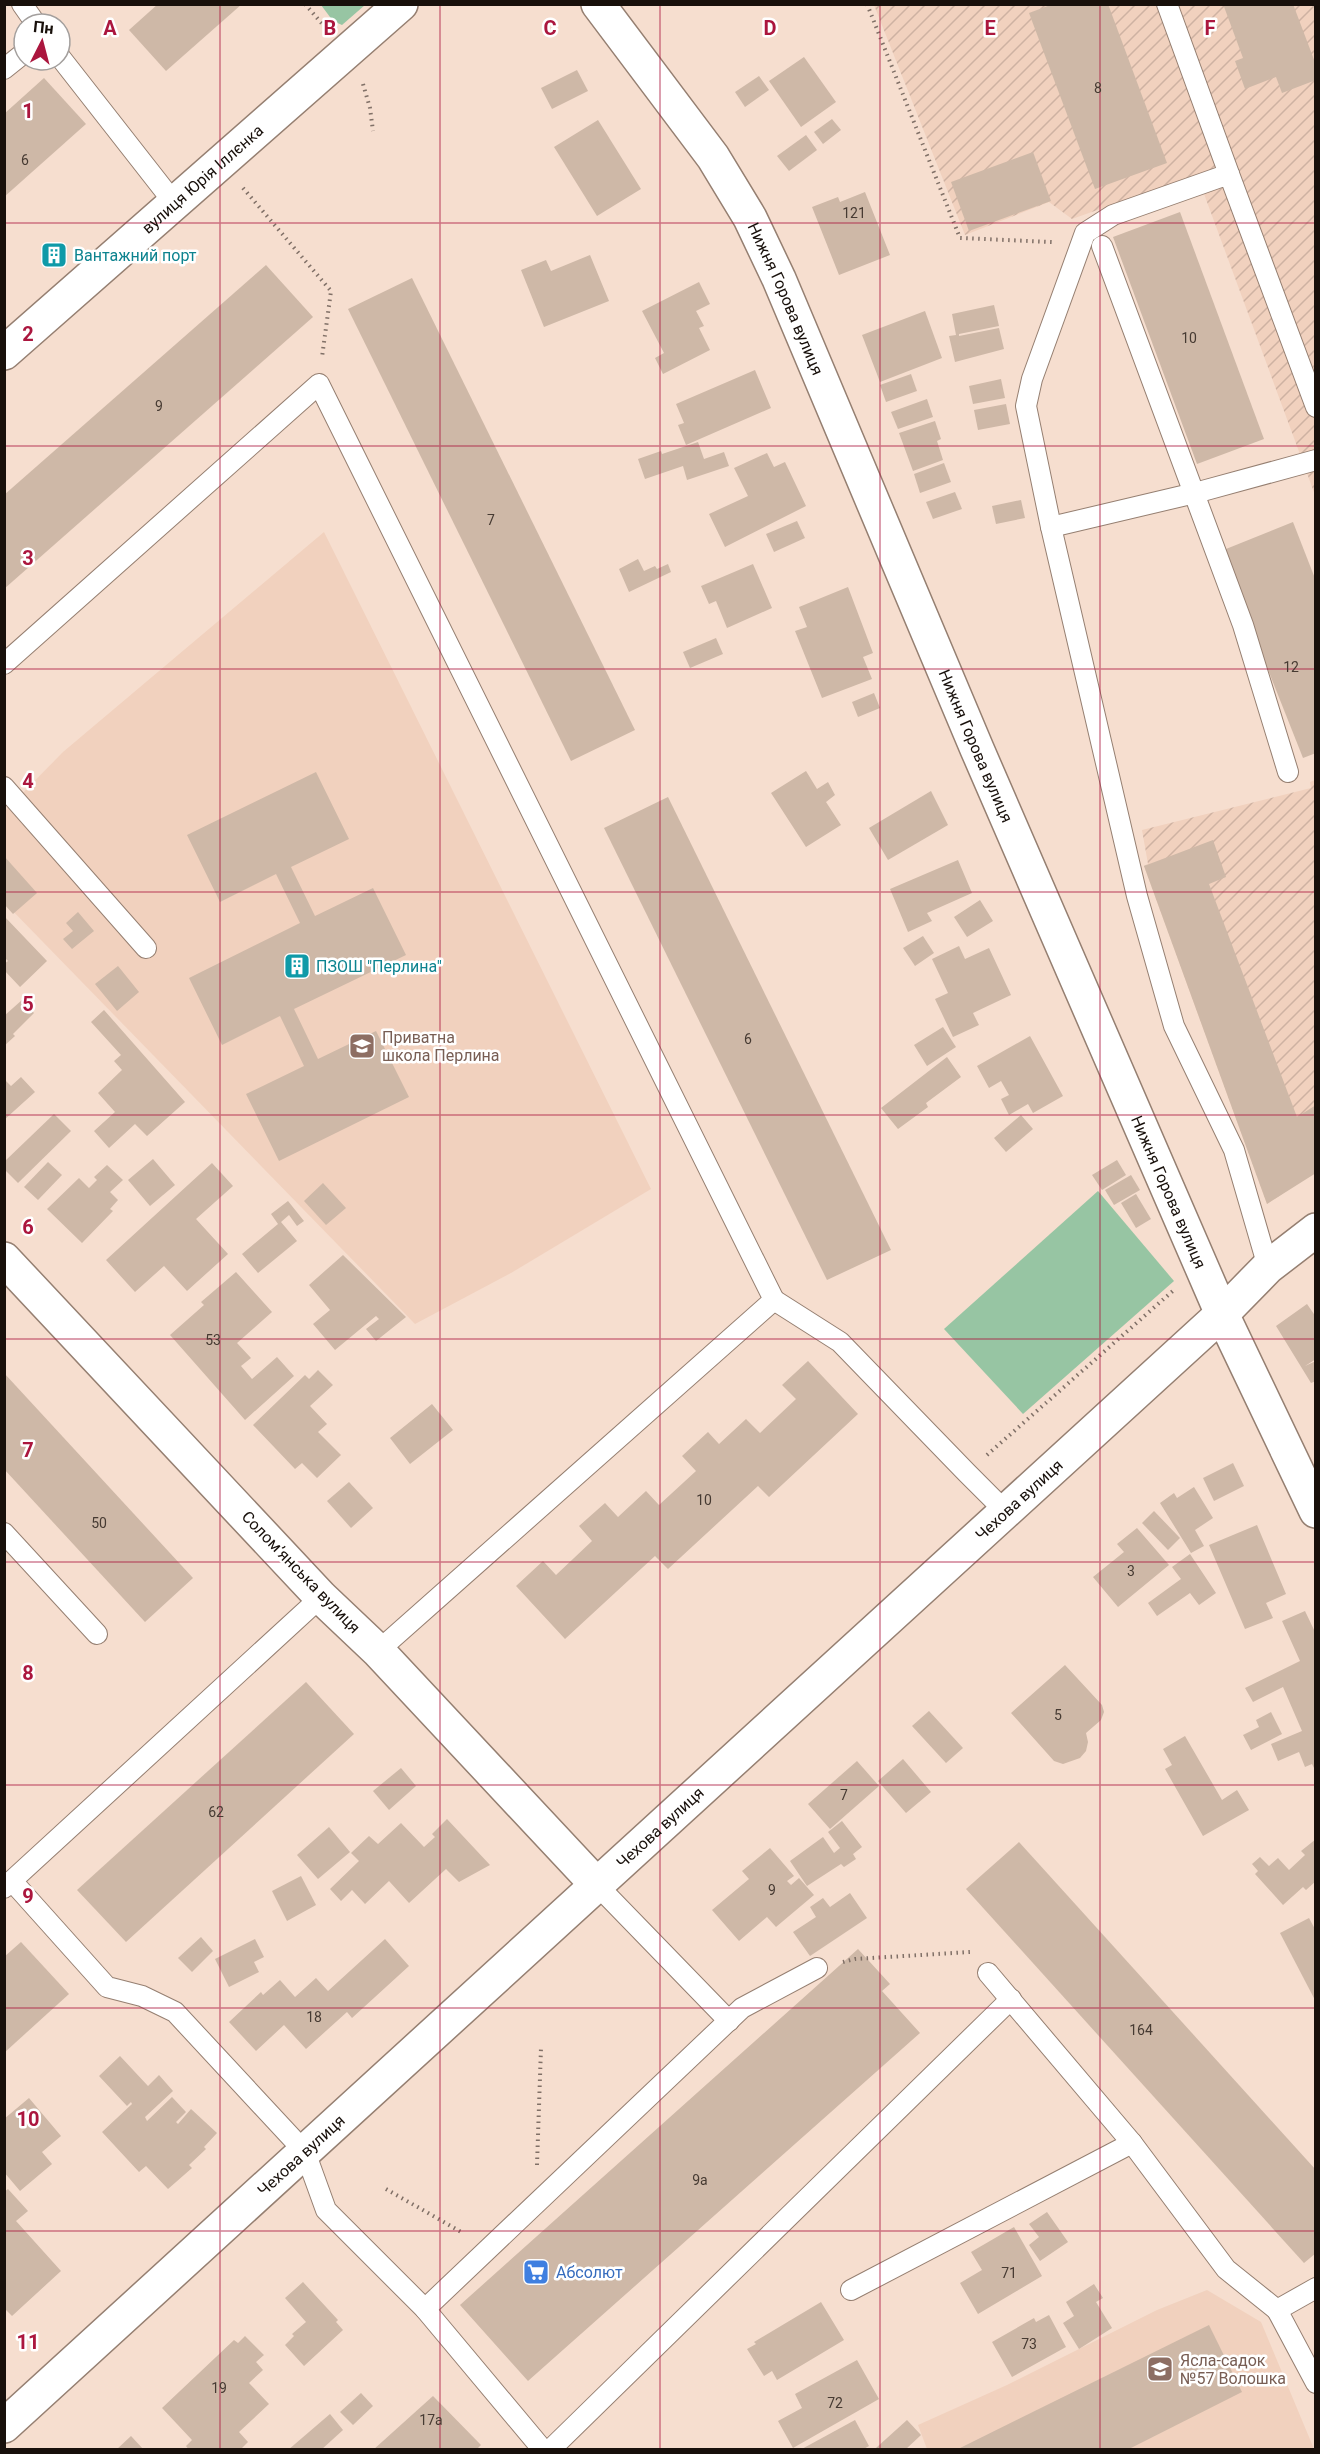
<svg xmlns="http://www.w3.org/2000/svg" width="1320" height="2454" font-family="Roboto,sans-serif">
	<defs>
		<pattern id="industrial-furrows" width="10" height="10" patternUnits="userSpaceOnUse" patternTransform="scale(1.5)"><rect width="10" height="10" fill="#f1d1be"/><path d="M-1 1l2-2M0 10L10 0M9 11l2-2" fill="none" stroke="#ceb2a2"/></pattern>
	</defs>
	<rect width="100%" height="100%" fill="#f6decf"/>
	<!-- built -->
	<g fill="#f1d1be">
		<polygon points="324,532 651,1189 511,1273 415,1324 5,903 5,811 63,752"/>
		<polygon points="1207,2290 1261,2322 1314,2449 927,2449 918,2425 1007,2385 1157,2310"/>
	</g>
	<!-- industrial -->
	<g fill="url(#industrial-furrows)">
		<polygon points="874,5 1315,5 1315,495 1200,183 1199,174 1072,219 1049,202 965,235"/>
		<polygon points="1315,780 1315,1172 1267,1204 1144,866 1148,864 1142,830 1311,788 1310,782"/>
	</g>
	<!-- green -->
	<g fill="#97c5a3">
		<polygon points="321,5 365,5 342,25 333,21"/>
		<polygon points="1098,1191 1174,1281 1023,1414 944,1329"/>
	</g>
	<!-- building -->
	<g fill="#ceb8a7">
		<polygon points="158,4 242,4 166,71 129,30"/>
		<polygon points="1053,4 1108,4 1167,163 1095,189 1029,13"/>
		<polygon points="1223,4 1293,4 1316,65 1316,80 1282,93 1276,77 1245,89 1235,61 1243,58"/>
		<polygon points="804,57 836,102 801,127 769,81"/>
		<polygon points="577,70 588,91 552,109 541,88"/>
		<polygon points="759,76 769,90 745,107 735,92"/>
		<polygon points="44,78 86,124 4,197 4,114"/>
		<polygon points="832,119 841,130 823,144 814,132"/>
		<polygon points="598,120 641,189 597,216 554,147"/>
		<polygon points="806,135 817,150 789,171 777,156"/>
		<polygon points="1033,152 1051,201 969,231 951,182"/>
		<polygon points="865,192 890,255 839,275 812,207 838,197 840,202"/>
		<polygon points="1180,212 1264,439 1197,464 1113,237"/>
		<polygon points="62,242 67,249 47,267 41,261"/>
		<polygon points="590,255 609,301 544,327 521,270 546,260 551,271"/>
		<polygon points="266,265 313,317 4,589 4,495"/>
		<polygon points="412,278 635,730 571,761 348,309"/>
		<polygon points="699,282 710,304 696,311 704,326 699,328 710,350 663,374 655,358 664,353 642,311"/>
		<polygon points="994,305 999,326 959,334 959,336 999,328 1004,349 955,362 949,336 956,335 952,314"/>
		<polygon points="925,311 942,358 880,382 862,335"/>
		<polygon points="755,370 771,408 686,445 678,425 684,423 676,404"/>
		<polygon points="911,374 917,391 886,402 880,385"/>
		<polygon points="1001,379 1005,398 973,404 969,386"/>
		<polygon points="927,399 933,417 898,429 891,412"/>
		<polygon points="1006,404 1010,424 978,430 974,410"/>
		<polygon points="935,421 941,439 937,441 943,460 913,471 899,433"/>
		<polygon points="698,442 704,459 724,452 729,466 687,480 683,466 645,479 638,459 661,451 662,454"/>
		<polygon points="767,453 774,467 785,462 806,506 725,547 709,514 748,496 734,468"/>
		<polygon points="944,463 951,482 920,493 914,474"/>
		<polygon points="955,492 962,509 933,519 926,502"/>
		<polygon points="1021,500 1025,518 996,524 992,506"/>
		<polygon points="797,521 805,538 774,552 766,534"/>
		<polygon points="1293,522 1316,581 1316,753 1303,758 1221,551"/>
		<polygon points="638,559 644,571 655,566 657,569 668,564 671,572 629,592 619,569"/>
		<polygon points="753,564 772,608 727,628 716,601 709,604 701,586"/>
		<polygon points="848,587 873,653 863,657 872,679 822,698 795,631 807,627 799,607"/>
		<polygon points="716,638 723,654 690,668 683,652"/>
		<polygon points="874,693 880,708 858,717 852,702"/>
		<polygon points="806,771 817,789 828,782 835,795 826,802 841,825 806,847 771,793"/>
		<polygon points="316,772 349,839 291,867 315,916 373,888 406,955 294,1009 318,1059 376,1031 409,1097 279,1161 246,1094 304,1066 280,1016 222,1045 189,978 300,923 276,874 220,902 187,835"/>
		<polygon points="931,791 948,825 888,860 869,828"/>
		<polygon points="668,797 891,1250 827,1280 604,828"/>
		<polygon points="1213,840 1226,877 1209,884 1297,1117 1316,1105 1316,1173 1267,1204 1144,866"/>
		<polygon points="4,856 37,893 13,914 4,904"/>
		<polygon points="958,860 972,893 927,913 932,921 908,932 890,889"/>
		<polygon points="980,900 993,921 967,937 954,917"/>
		<polygon points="78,912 94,931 72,949 63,939 73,931 66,923"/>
		<polygon points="4,916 47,961 20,987 4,970 4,964 8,961 4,957"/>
		<polygon points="923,936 934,953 915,966 903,948"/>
		<polygon points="959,946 965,959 989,948 1011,995 973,1013 979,1025 953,1037 935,999 948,993 932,959"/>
		<polygon points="118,966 139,992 117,1011 95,984"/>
		<polygon points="22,1000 34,1013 13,1034 15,1036 4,1046 4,1016"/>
		<polygon points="104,1010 185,1102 147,1136 135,1124 109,1148 94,1131 115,1112 98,1093 122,1070 114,1061 121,1055 91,1022"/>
		<polygon points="943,1027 956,1047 927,1066 914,1045"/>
		<polygon points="1030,1036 1063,1096 1033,1113 1028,1104 1009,1115 1001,1099 1009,1095 1001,1081 989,1088 977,1066"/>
		<polygon points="947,1057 961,1077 926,1103 928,1107 898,1129 881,1108"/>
		<polygon points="21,1077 35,1092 4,1120 4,1079 11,1086"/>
		<polygon points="54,1114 71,1131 18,1183 4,1169 4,1162"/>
		<polygon points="1021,1115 1033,1129 1006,1152 994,1138"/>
		<polygon points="153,1159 175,1185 150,1206 128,1180"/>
		<polygon points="1117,1160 1126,1175 1102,1190 1092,1175"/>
		<polygon points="48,1162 62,1175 38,1200 24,1187"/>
		<polygon points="212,1163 233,1186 196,1219 228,1254 187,1291 164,1266 135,1292 106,1260"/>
		<polygon points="107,1165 123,1180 110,1192 118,1200 110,1209 113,1211 82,1243 47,1209 79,1178 89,1188 97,1180 94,1177"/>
		<polygon points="1131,1175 1140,1190 1114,1205 1105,1190"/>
		<polygon points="323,1183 346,1208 326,1225 304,1201"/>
		<polygon points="1136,1194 1151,1219 1136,1228 1121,1203"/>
		<polygon points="288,1201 304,1221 297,1226 289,1215 281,1222 297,1241 258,1273 242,1254 278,1224 271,1214"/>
		<polygon points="343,1255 406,1317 376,1341 366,1329 379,1319 376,1316 335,1350 313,1324 330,1310 309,1285"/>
		<polygon points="236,1272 272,1312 237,1343 251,1358 241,1366 252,1379 277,1357 294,1376 245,1420 170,1335 204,1305 201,1302"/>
		<polygon points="1307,1304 1316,1317 1316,1359 1305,1366 1316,1361 1316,1381 1311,1383 1276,1326"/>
		<polygon points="808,1361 858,1414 769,1497 758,1486 668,1569 655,1556 565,1639 516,1586 543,1561 556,1575 592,1541 579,1526 605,1503 618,1517 646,1491 659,1505 696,1471 682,1456 708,1432 719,1444 746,1419 760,1433 796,1399 782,1385"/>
		<polygon points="318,1370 333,1385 310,1406 327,1424 318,1432 341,1455 317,1478 302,1463 295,1469 253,1425 305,1375 309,1379"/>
		<polygon points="4,1373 193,1578 145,1622 4,1469"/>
		<polygon points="432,1404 453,1430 410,1464 390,1438"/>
		<polygon points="1233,1463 1244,1486 1214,1501 1203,1478"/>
		<polygon points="349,1482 373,1508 351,1528 327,1501"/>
		<polygon points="1194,1487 1213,1518 1195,1530 1204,1546 1191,1553 1160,1503 1174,1493 1177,1498"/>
		<polygon points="1154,1511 1180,1538 1168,1550 1142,1523"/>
		<polygon points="1257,1525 1286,1594 1266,1603 1273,1618 1245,1629 1209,1545"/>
		<polygon points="1137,1528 1169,1565 1118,1607 1093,1577 1124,1552 1117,1544"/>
		<polygon points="1190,1554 1216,1593 1199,1605 1190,1593 1157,1616 1148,1603 1181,1579 1172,1567"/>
		<polygon points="1305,1611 1316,1634 1316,1772 1312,1764 1305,1767 1299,1752 1278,1761 1271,1744 1302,1731 1283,1687 1253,1702 1245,1688 1300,1661 1282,1621"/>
		<polygon points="1065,1665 1102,1705 1104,1712 1101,1720 1086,1733 1088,1742 1086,1751 1080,1758 1063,1764 1054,1761 1011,1713"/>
		<polygon points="306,1682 354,1734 126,1942 77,1890"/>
		<polygon points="929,1711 963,1748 946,1763 912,1726"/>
		<polygon points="1271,1712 1282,1734 1251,1750 1243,1735 1259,1727 1256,1720"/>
		<polygon points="1185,1736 1222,1800 1237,1790 1249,1810 1203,1836 1165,1769 1172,1765 1163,1749"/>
		<polygon points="903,1759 931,1792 906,1813 878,1781"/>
		<polygon points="857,1761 879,1786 830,1829 808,1804"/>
		<polygon points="401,1768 416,1786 389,1810 373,1791"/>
		<polygon points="447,1819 490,1865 459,1882 446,1869 409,1903 389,1881 365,1904 352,1890 341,1901 330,1889 359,1861 351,1853 369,1836 378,1844 401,1823 424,1847 435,1837 432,1834"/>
		<polygon points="842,1821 862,1847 853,1854 856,1859 844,1867 841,1864 807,1886 790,1861 823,1837 834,1853 840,1848 828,1832"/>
		<polygon points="329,1827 350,1852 318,1879 297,1855"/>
		<polygon points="1316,1839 1316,1881 1306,1890 1303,1887 1283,1905 1255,1874 1258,1871 1252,1864 1260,1857 1269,1866 1278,1858 1289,1870 1305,1855 1301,1851"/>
		<polygon points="1019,1842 1316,2170 1316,2253 1304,2263 966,1889"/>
		<polygon points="770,1848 794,1876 787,1881 791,1885 799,1878 814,1895 776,1927 767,1917 739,1941 712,1910 749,1879 742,1871"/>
		<polygon points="301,1876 316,1905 287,1921 272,1891"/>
		<polygon points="850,1893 867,1918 810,1956 793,1932 816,1917 810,1907 823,1898 830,1907"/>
		<polygon points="1309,1918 1316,1931 1316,2002 1280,1933"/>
		<polygon points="201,1937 213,1951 192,1972 178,1958"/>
		<polygon points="255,1939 264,1957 254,1962 259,1972 229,1987 215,1959"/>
		<polygon points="385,1939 409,1966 352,2018 347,2012 306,2049 284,2025 256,2051 229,2022 261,1992 263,1995 280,1980 295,1997 316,1978 328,1991"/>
		<polygon points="21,1942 69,1994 4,2053 4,1957"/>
		<polygon points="858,1949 890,1984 882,1991 920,2033 528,2381 460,2305"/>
		<polygon points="120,2056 148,2086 159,2075 173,2091 145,2117 147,2121 172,2097 186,2112 176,2122 178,2124 191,2109 217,2133 204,2147 206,2149 189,2165 192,2168 168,2189 146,2166 139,2172 102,2132 132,2104 131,2102 127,2106 99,2076"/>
		<polygon points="29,2098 61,2136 42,2152 52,2164 20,2191 4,2172 4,2119"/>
		<polygon points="8,2189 28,2211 16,2221 61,2271 12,2316 4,2308 4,2192"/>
		<polygon points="1047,2212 1068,2242 1040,2261 1029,2245 1039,2237 1029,2224"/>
		<polygon points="1014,2227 1042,2276 978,2314 960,2283 982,2270 971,2252"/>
		<polygon points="303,2282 338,2320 336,2322 343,2330 304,2366 285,2345 294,2336 292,2334 306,2322 285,2298"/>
		<polygon points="1094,2284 1103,2298 1096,2302 1112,2328 1079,2349 1063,2323 1074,2316 1066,2302"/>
		<polygon points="821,2302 844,2340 777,2380 772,2371 764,2376 747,2349 756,2344 754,2342"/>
		<polygon points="1049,2315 1066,2347 1012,2377 992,2342 1034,2318 1036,2322"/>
		<polygon points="1209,2325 1242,2392 1127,2450 956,2450"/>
		<polygon points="245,2336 264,2355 256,2362 263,2370 249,2383 269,2404 239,2432 248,2442 240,2450 189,2450 186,2446 192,2440 162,2408 234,2340 238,2343"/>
		<polygon points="857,2360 879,2399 793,2448 778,2421 802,2408 795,2394"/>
		<polygon points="361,2393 373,2406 353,2425 340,2412"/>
		<polygon points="433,2396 481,2445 476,2450 373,2450"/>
		<polygon points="330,2414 343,2430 321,2450 288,2450"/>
		<polygon points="855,2420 869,2446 862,2450 800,2450"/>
		<polygon points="907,2420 921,2435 905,2450 877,2450 876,2448"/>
		<polygon points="131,2436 144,2450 116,2450"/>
	</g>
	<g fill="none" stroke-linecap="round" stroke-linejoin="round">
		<defs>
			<g id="service">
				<polyline points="22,4 36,24"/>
				<polyline points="1167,4 1229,174"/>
				<polyline points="60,57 175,204"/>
				<polyline points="4,69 24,53"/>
				<polyline points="1102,246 1243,625 1288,772"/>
				<polyline points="1051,527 1195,493 1316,460"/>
				<polyline points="4,664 319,384 774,1300 378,1651"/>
				<polyline points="4,787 146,948"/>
				<polyline points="1268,1267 1234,1150 1174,1026 1137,896 1051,527 1026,406 1032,379 1085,233 1113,215 1229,174 1316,407"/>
				<polyline points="774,1300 840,1342 967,1473 1006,1512"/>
				<polyline points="4,1533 97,1634"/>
				<polyline points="12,1881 107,1987 142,1996 175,2012 305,2152 326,2210 425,2309 543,2450"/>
				<polyline points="597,1885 729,2021"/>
				<polyline points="4,1888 321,1597"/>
				<polyline points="988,1973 1132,2143 1226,2269 1277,2310"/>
				<polyline points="1316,2288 1277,2310 1316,2383"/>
				<polyline points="851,2290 1132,2143"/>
				<polyline points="425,2309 742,2008 817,1968"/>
				<polyline points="550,2450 1011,1999"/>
			</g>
			<g id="minor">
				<path id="s1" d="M 598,4 L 713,157 L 750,218 L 779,279 L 977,749 L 1222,1314 L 1316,1511"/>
				<polyline points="4,1259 321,1597 378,1651 597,1885"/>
				<path id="s2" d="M 4,2426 L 1222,1314 L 1268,1267 L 1316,1230"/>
			</g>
			<g id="tertiary">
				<path id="s3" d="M 4,353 L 401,4"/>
			</g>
		</defs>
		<!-- service casing -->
		<use href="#service" stroke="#957f71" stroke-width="22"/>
		<!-- minor casing -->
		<use href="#minor" stroke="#957f71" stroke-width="36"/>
		<!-- tertiary casing -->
		<use href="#tertiary" stroke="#957f71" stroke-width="36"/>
		<!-- path -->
		<g stroke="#807067" stroke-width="4" stroke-dasharray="1.5 4.5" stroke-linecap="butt">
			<polyline points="305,4 324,26"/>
			<polyline points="867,4 960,238 1052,242"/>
			<polyline points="363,84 370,108 373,131"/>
			<polyline points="243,188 331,291 322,357"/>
			<polyline points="987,1455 1175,1289"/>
			<polyline points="843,1962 855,1959 970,1952"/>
			<polyline points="537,2165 541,2048"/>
			<polyline points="386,2189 463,2233"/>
		</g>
		<!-- service -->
		<use href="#service" stroke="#fff" stroke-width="20"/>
		<!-- minor -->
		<use href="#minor" stroke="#fff" stroke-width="33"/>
		<!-- tertiary -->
		<use href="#tertiary" stroke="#fff" stroke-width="33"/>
	</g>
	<!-- grid -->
	<path fill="none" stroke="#ab163e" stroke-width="1.5" stroke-opacity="0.55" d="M 220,4 L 220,2450M 440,4 L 440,2450M 660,4 L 660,2450M 880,4 L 880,2450M 1100,4 L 1100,2450M 4,223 L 1316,223M 4,446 L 1316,446M 4,669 L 1316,669M 4,892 L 1316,892M 4,1115 L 1316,1115M 4,1339 L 1316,1339M 4,1562 L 1316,1562M 4,1785 L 1316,1785M 4,2008 L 1316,2008M 4,2231 L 1316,2231"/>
	<!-- icons -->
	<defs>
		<symbol id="building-square" viewBox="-11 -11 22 22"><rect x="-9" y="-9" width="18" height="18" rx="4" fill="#0f9aa8" stroke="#fff"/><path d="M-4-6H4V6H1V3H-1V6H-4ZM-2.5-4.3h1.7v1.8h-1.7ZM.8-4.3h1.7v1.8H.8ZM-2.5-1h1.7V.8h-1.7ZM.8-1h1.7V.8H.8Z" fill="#fff"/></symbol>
		<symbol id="school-square" viewBox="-11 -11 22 22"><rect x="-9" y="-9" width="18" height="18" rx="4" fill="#8d6e63" stroke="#fff"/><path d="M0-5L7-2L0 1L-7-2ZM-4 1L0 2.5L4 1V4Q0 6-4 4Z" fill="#fff"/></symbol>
		<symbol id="supermarket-square" viewBox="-11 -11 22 22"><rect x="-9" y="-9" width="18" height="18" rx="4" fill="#3f7fe0" stroke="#fff"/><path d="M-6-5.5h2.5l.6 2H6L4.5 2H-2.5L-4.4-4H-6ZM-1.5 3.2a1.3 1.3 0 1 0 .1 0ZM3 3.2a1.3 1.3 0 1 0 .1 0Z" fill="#fff"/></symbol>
	</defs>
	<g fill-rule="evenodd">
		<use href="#building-square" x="39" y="240" width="30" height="30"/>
		<use href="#building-square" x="282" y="951" width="30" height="30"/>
		<use href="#school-square" x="347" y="1031" width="30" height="30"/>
		<use href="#supermarket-square" x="521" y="2257" width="30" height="30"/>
		<use href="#school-square" x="1145" y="2354" width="30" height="30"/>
	</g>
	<g text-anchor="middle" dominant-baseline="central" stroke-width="5" stroke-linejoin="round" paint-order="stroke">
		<!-- number labels -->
		<g font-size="14" fill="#463a32">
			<text x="1098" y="88">8</text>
			<text x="25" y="160">6</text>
			<text x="854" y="213">121</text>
			<text x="1189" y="338">10</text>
			<text x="159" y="406">9</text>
			<text x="491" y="520">7</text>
			<text x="1291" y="667">12</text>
			<text x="748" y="1039">6</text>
			<text x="213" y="1340">53</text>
			<text x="704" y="1500">10</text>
			<text x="99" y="1523">50</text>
			<text x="1131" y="1571">3</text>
			<text x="1058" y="1715">5</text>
			<text x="844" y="1795">7</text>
			<text x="216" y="1812">62</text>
			<text x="772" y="1890">9</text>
			<text x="314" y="2017">18</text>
			<text x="1141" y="2030">164</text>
			<text x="700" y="2180">9а</text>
			<text x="1009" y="2273">71</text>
			<text x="1029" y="2344">73</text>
			<text x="219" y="2388">19</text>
			<text x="835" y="2403">72</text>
			<text x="431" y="2420">17а</text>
		</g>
		<!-- street labels -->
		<g font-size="16" fill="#18100b" stroke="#fff">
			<text stroke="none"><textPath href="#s3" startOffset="264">вулиця Юрія Іллєнка</textPath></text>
			<text stroke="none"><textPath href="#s1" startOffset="351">Нижня Горова вулиця</textPath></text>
			<text stroke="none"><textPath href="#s1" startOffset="837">Нижня Горова вулиця</textPath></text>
			<text stroke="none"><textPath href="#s1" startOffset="1323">Нижня Горова вулиця</textPath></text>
			<text stroke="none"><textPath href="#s2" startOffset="1374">Чехова вулиця</textPath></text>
			<text transform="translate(301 1572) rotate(46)">Соломʼянська вулиця</text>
			<text stroke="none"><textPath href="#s2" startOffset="888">Чехова вулиця</textPath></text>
			<text stroke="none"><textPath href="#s2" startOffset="402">Чехова вулиця</textPath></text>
		</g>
		<!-- culture labels -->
		<g font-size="16" fill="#0d838f" stroke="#fff" text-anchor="start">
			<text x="74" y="255">Вантажний порт</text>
			<text x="316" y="966">ПЗОШ "Перлина"</text>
		</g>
		<!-- education labels -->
		<g font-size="16" fill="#785e54" stroke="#fff" text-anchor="start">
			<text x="382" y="1037">Приватна<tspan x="382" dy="18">школа Перлина</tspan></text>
			<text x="1180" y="2360">Ясла-садок<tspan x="1180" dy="18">№57 Волошка</tspan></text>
		</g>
		<!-- shop labels -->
		<g font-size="16" fill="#366cbe" stroke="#fff" text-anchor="start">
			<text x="556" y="2272">Абсолют</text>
		</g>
	</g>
	<g font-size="20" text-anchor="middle" font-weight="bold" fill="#ab163e" stroke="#fff" stroke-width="5" stroke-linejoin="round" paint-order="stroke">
		<text x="110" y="35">A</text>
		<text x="330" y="35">B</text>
		<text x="550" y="35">C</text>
		<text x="770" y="35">D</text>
		<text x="990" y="35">E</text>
		<text x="1210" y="35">F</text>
		<text x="28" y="118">1</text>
		<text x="28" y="341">2</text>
		<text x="28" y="565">3</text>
		<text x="28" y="788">4</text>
		<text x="28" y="1011">5</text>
		<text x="28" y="1234">6</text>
		<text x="28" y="1457">7</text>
		<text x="28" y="1680">8</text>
		<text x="28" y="1903">9</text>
		<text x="28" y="2126">10</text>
		<text x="28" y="2349">11</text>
	</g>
	<!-- border -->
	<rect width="1320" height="2454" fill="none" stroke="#18100b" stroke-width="12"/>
	<!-- north arrow -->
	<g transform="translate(42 42) rotate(6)"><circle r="28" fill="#ffffff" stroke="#a39f9d" stroke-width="1.5"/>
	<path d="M0-4.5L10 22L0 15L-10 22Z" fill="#ab163e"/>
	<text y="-9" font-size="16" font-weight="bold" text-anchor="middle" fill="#18100b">Пн</text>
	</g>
</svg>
